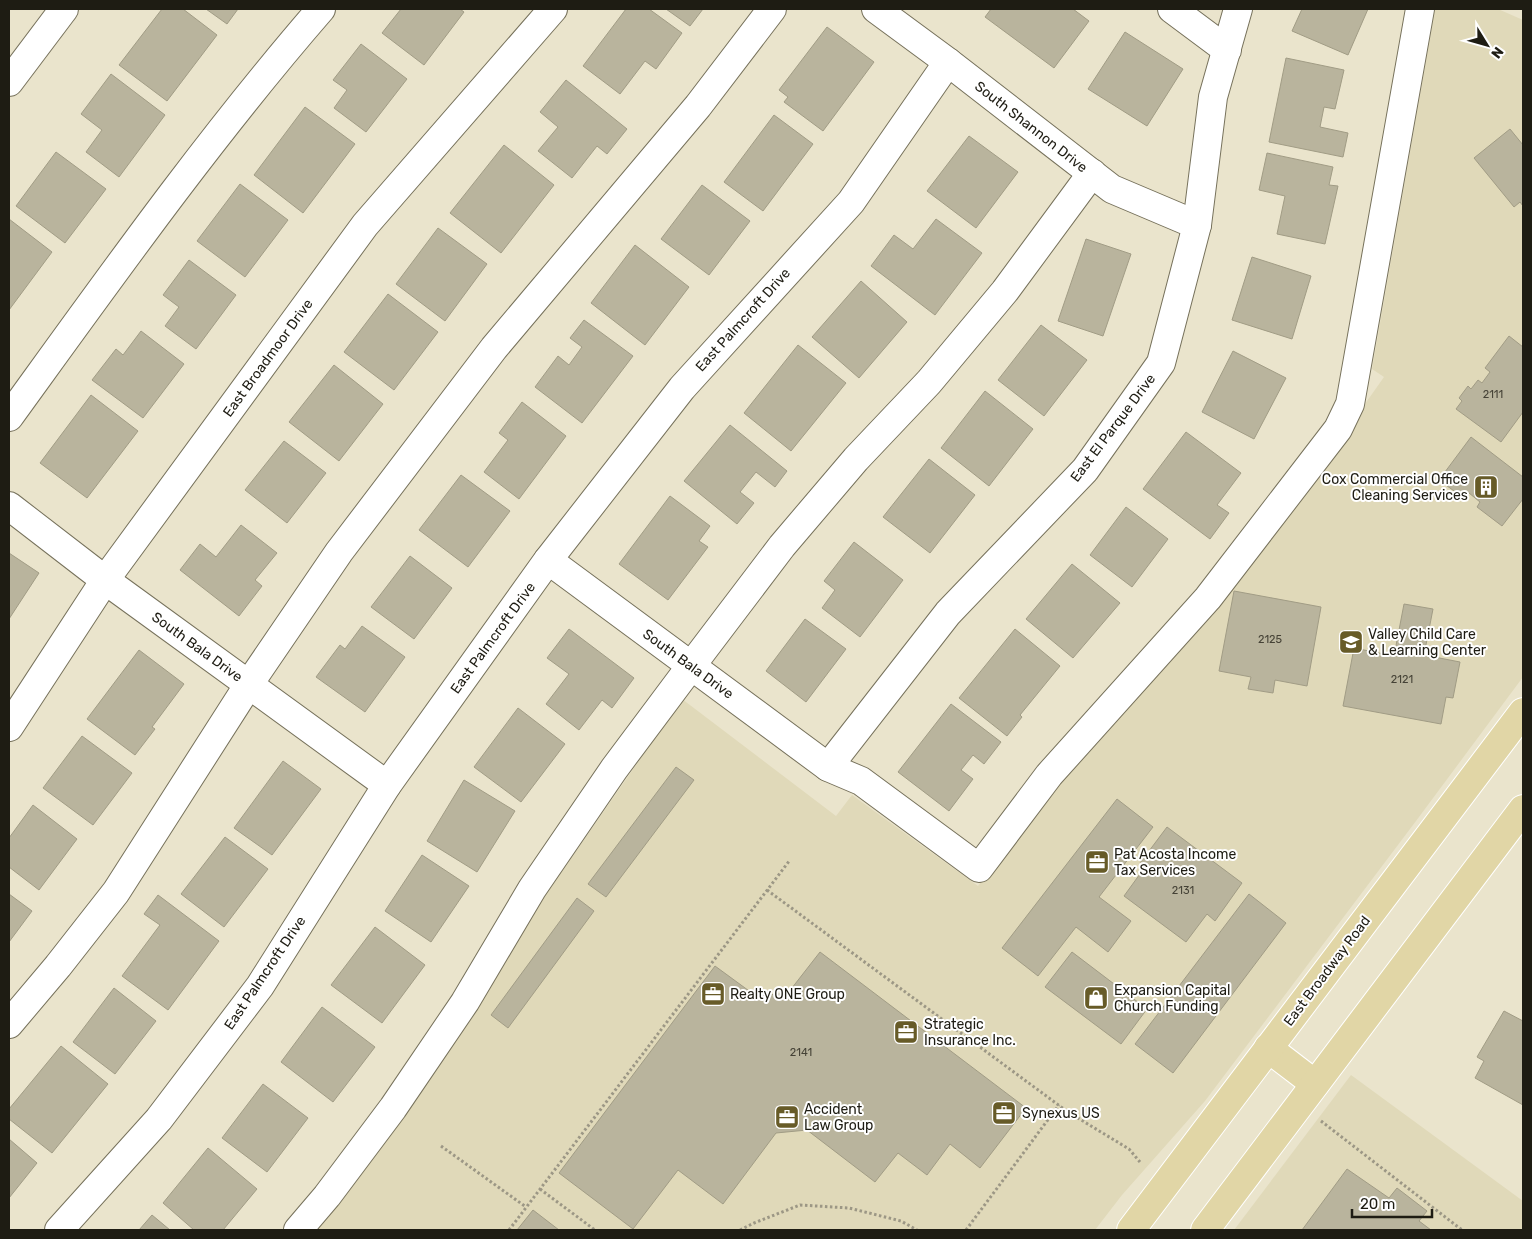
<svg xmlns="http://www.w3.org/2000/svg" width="1532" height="1239" font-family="Rubik,sans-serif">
	<rect width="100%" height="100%" fill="#eae4cc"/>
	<!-- built -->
	<g fill="#e0d9b9">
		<polygon points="1435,9 1498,9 1523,20 1523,677 1416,821 1205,1101 1122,1195 1095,1230 306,1230 517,936 682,699 836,816 852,795 978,886 1077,755 1317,472 1384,377 1372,369"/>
		<polygon points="1351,1075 1523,1201 1523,1230 1234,1230"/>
	</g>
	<!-- building -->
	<g fill="#b9b49d" stroke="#a19c85">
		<polygon points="162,9 183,9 217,35 167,101 119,65"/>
		<polygon points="206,9 238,9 227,24"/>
		<polygon points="401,9 460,9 464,12 424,65 382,33"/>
		<polygon points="626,9 649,9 682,33 656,69 645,61 620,94 583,66"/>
		<polygon points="666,9 703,9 690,26"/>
		<polygon points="991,9 1073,9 1089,21 1054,68 985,17"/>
		<polygon points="1302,9 1368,9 1348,55 1292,31"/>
		<polygon points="827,27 874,62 823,131 784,102 788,97 779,90"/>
		<polygon points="1125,32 1183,69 1147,126 1088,89"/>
		<polygon points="361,44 407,79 366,132 334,108 347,90 333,80"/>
		<polygon points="1286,58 1344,70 1335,109 1324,107 1320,127 1348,133 1343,157 1269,142"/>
		<polygon points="111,74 165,115 119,177 86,152 102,130 81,114"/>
		<polygon points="566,80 627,129 607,154 597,146 572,178 538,151 558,127 540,112"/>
		<polygon points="305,107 355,144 303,213 254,175"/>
		<polygon points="774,115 813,144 763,211 724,182"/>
		<polygon points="1510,129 1523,145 1523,206 1520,202 1514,207 1474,158"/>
		<polygon points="969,136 1018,172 976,228 927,191"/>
		<polygon points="504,145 554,185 501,253 450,213"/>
		<polygon points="56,152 106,189 65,243 16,206"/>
		<polygon points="1267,153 1333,167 1329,185 1338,186 1325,244 1277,234 1285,196 1259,190"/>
		<polygon points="240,184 288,220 245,277 197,241"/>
		<polygon points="702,185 750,221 709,275 661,239"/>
		<polygon points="9,219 52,252 9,310"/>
		<polygon points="936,219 982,253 935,315 871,266 894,235 913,249"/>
		<polygon points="438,228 487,264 445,321 396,284"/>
		<polygon points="1086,239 1131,254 1103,336 1058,321"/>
		<polygon points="635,245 689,287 645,345 591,303"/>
		<polygon points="1252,257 1311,276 1292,339 1232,320"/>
		<polygon points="189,260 236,295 196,349 165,326 179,307 163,295"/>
		<polygon points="861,281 907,322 859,378 812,337"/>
		<polygon points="388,294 438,332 394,390 344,352"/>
		<polygon points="584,320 633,356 582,423 535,387 558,356 569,365 582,347 570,338"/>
		<polygon points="1041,325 1087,360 1044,416 998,380"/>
		<polygon points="141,331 184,364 143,418 92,380 116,349 123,355"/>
		<polygon points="1509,336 1523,347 1523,412 1501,442 1456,409 1462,401 1459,398 1468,386 1471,389 1478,380 1482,383 1490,372 1485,368"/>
		<polygon points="798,345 846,383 791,451 744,413"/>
		<polygon points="1233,351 1286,378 1254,439 1202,412"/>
		<polygon points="334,365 383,404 339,461 289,422"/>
		<polygon points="985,391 1033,429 989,486 941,448"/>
		<polygon points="91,395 138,431 87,498 40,463"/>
		<polygon points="522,402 566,436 519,499 484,472 508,440 499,433"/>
		<polygon points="730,425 787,471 775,487 756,472 740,492 754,503 737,524 684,481"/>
		<polygon points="1186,432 1241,473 1217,505 1229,513 1210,539 1143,489"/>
		<polygon points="1471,437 1523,477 1523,499 1502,526 1477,507 1480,502 1469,493 1465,499 1439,480"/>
		<polygon points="284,441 326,473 287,523 245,490"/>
		<polygon points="929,459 975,495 930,553 883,517"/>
		<polygon points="461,475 510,511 468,567 419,530"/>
		<polygon points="670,496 710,526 699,541 708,547 668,600 619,564"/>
		<polygon points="1126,507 1168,539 1132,587 1090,555"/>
		<polygon points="241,525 277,553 255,580 262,586 239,616 180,570 200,544 216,557"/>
		<polygon points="854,542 903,580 860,637 822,608 835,590 824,581"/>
		<polygon points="9,553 39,573 9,619"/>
		<polygon points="410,556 452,588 414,639 371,607"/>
		<polygon points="1072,564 1120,603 1073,658 1026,619"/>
		<polygon points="1234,591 1321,607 1307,686 1275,680 1273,693 1248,689 1251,677 1219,671"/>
		<polygon points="1404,604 1433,609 1424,655 1460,662 1453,698 1446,697 1441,724 1343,706 1354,648 1394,656"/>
		<polygon points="805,619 846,649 806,702 766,671"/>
		<polygon points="362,626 405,657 365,712 316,677 340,645 345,649"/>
		<polygon points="569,629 634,678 612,708 602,700 579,730 546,704 569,674 547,658"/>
		<polygon points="1015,629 1060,666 1020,715 1022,717 1007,736 959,698"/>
		<polygon points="139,650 184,684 152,727 155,729 135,755 87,719"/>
		<polygon points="951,704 1001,742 984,764 973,755 961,770 973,779 949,811 898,772"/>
		<polygon points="518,708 565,744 521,802 474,767"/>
		<polygon points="82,736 132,773 93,825 43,788"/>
		<polygon points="283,761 321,789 272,855 234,828"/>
		<polygon points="676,767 694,780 606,897 588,884"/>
		<polygon points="464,780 515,811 477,872 427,841"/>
		<polygon points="1117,799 1153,827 1099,897 1131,921 1108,952 1076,927 1038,976 1002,948"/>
		<polygon points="33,805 77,839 39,890 9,867 9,838"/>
		<polygon points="1167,827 1242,883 1215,921 1207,914 1186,942 1124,896 1145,867 1140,863"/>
		<polygon points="225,837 268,869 224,927 181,894"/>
		<polygon points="422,855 469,886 431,942 385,911"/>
		<polygon points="9,894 32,911 9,942"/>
		<polygon points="1249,894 1286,923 1173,1073 1135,1044"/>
		<polygon points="158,895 219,941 168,1010 122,976 160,925 144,914"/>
		<polygon points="577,898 594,911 508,1028 491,1015"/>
		<polygon points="375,927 425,965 382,1023 331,985"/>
		<polygon points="820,952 1026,1108 980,1168 950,1144 927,1175 898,1153 875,1182 807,1130 776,1133 723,1204 678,1170 633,1229 559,1173 715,966 756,996 788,993"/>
		<polygon points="1072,952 1147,1009 1121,1044 1045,987"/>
		<polygon points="114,988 156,1021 115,1074 73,1042"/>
		<polygon points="322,1007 375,1047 333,1102 281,1062"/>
		<polygon points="1504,1011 1523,1021 1523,1105 1475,1078 1484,1061 1477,1057"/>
		<polygon points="61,1046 108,1084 52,1153 9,1119 9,1109"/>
		<polygon points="263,1084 308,1118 267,1172 222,1138"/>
		<polygon points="9,1139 37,1163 9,1198"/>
		<polygon points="208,1148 257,1189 223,1230 194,1230 163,1203"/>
		<polygon points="1347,1169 1389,1198 1397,1188 1427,1211 1419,1221 1431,1230 1302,1230"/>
		<polygon points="533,1210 559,1230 517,1230"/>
		<polygon points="152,1215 170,1230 139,1230"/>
	</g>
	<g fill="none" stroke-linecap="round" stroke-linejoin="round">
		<defs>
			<g id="minor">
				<polyline points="876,9 948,62 1112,189 1197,225"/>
				<polyline points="1172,9 1227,50"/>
				<polyline points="9,82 64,9"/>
				<path d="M 9,417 C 109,279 209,138 321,9"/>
				<polyline points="9,506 105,580 387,785"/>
				<polyline points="548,560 828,767 861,781 979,868 1049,775 1208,598 1338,429 1350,404 1420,9"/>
				<polyline points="9,727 105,580 365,225 553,9"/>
				<polyline points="828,767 948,613 1085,470 1161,363 1197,225 1213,97 1238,9"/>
				<polyline points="9,1024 58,966 116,892 249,684 339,552 494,348 698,106 772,9"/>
				<polyline points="59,1230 159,1119 260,986 387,785 548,560 682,388 851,202 948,62"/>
				<polyline points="298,1230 327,1196 393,1108 465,1002 532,889 614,769 691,666 782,546 856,459 929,382 1005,291 1092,173"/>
			</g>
			<g id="major">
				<polyline points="1268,1048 1315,1084"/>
				<polyline points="1131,1230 1523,712"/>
				<polyline points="1205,1230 1523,809"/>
			</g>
		</defs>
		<!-- minor casing -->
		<use href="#minor" stroke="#76715b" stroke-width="30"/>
		<!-- major casing -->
		<use href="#major" stroke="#fff" stroke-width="30"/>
		<!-- path -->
		<g stroke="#9c9785" stroke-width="3" stroke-dasharray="2.5 2.5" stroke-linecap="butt">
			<polyline points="767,890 1068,1112 1129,1149 1140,1162"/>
			<polyline points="1321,1121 1462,1230"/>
			<polyline points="441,1146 526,1207"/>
			<polyline points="540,1189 595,1230"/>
			<polyline points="509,1230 790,860"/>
			<polyline points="740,1230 754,1223 800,1205 849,1208 901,1221 917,1230"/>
			<polyline points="966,1230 1059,1105"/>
		</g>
		<!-- minor -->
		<use href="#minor" stroke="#fff" stroke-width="28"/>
		<!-- major -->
		<use href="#major" stroke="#e1d6a6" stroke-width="28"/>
	</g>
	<!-- icons -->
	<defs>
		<symbol id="building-square" viewBox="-11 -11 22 22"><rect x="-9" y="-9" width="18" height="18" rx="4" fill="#675b28" stroke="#fff"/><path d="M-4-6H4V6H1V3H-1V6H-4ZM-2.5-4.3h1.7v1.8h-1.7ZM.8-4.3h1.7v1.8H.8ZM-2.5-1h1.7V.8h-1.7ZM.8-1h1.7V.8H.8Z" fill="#fff"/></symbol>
		<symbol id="school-square" viewBox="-11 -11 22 22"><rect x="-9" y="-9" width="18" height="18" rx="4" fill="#675b28" stroke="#fff"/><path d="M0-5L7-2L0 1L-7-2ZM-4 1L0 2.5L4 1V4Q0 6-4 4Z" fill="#fff"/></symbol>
		<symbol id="office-square" viewBox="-11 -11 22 22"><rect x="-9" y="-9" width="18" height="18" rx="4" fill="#675b28" stroke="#fff"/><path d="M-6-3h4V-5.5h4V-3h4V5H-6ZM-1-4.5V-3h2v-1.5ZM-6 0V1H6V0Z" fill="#fff"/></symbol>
		<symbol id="shop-square" viewBox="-11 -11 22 22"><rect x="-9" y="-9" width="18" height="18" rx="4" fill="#675b28" stroke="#fff"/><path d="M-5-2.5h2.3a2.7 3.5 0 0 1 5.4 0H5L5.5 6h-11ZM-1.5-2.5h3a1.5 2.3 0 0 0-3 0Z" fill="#fff"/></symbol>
	</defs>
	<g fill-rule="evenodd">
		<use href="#building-square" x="1472" y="473" width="28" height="28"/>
		<use href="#school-square" x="1337" y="628" width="28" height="28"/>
		<use href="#office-square" x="1083" y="848" width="28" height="28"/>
		<use href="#office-square" x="699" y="980" width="28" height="28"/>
		<use href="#shop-square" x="1082" y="984" width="28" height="28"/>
		<use href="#office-square" x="892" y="1018" width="28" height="28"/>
		<use href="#office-square" x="990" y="1099" width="28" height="28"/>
		<use href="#office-square" x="773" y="1103" width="28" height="28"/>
	</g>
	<g text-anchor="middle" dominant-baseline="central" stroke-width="4" stroke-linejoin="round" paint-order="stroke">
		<!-- number labels -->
		<g font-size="11" fill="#454236">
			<text x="1493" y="394">2111</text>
			<text x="1270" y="639">2125</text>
			<text x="1402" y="679">2121</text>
			<text x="1183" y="890">2131</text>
			<text x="801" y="1052">2141</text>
		</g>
		<!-- street labels -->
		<g font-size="14" fill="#1e1c13" stroke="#fff">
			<text transform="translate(1031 127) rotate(38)">South Shannon Drive</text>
			<text transform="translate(743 320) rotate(-48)">East Palmcroft Drive</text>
			<text transform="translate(268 358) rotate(-54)">East Broadmoor Drive</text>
			<text transform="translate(1113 428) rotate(-53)">East El Parque Drive</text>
			<text transform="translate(493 638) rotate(-54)">East Palmcroft Drive</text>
			<text transform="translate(197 647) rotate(36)">South Bala Drive</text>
			<text transform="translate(688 664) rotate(36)">South Bala Drive</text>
			<text transform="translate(1327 971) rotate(-53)">East Broadway Road</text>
			<text transform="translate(265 973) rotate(-56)">East Palmcroft Drive</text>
		</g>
		<!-- poi labels -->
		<g font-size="14" fill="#1e1c13" stroke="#fff" text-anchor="start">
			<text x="1468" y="479" text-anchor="end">Cox Commercial Office<tspan x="1468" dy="16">Cleaning Services</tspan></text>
			<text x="1368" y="634">Valley Child Care<tspan x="1368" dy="16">&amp; Learning Center</tspan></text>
			<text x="1114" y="854">Pat Acosta Income<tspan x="1114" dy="16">Tax Services</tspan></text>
			<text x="1114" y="990">Expansion Capital<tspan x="1114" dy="16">Church Funding</tspan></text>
			<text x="730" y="994">Realty ONE Group</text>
			<text x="924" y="1024">Strategic<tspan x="924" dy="16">Insurance Inc.</tspan></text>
			<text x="804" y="1109">Accident<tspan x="804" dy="16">Law Group</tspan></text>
			<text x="1022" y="1113">Synexus US</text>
		</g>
	</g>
	<!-- border -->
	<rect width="1532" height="1239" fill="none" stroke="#1e1c13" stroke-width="20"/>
	<!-- north arrow -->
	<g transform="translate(1487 45) rotate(127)" stroke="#ffffff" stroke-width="4" paint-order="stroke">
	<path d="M0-4L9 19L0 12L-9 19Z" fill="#1e1c13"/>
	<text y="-8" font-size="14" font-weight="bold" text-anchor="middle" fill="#1e1c13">N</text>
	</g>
	<!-- scale -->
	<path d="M1352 1209v8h80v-8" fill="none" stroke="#1e1c13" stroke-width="2.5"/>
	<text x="1360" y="1209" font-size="15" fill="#1e1c13" stroke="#ffffff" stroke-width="4" paint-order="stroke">20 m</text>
</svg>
